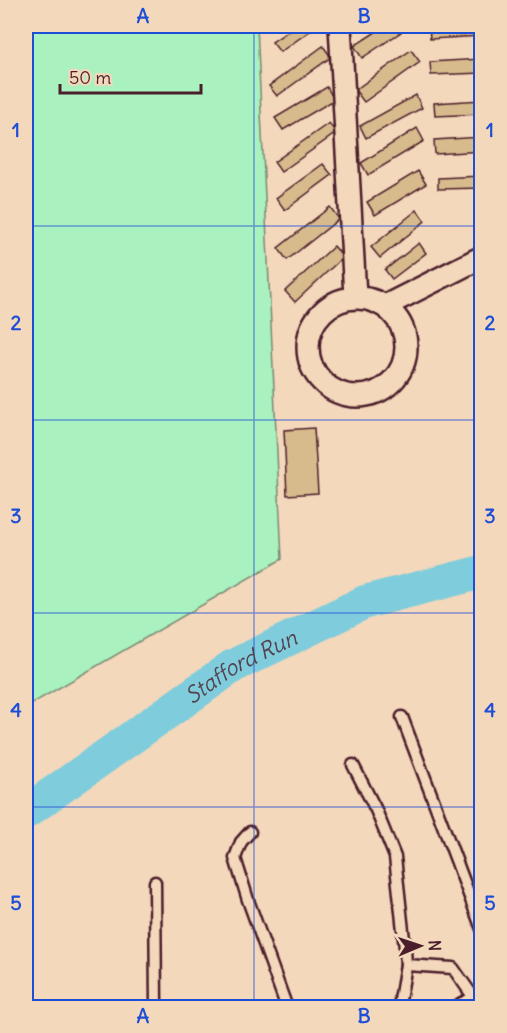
<svg xmlns="http://www.w3.org/2000/svg" width="507" height="1033" font-family="Delius,sans-serif">
	<rect width="100%" height="100%" fill="#f4d8bb"/>
	<filter id="ink" filterUnits="userSpaceOnUse"><feTurbulence type="fractalNoise" baseFrequency=".0167" numOctaves="2"/><feDisplacementMap in="SourceGraphic" scale="12" xChannelSelector="R" yChannelSelector="G"/><feConvolveMatrix kernelMatrix="1 2 1 2 8 2 1 2 1" color-interpolation-filters="sRGB"/></filter>
	<g filter="url(#ink)">
		<!-- green -->
		<polygon fill="#a9f1be" stroke="#7a8874" stroke-width="1.5" points="26,26 257,26 282,559 26,707"/>
		<g fill="none" stroke-linecap="round" stroke-linejoin="round">
			<!-- river -->
			<path stroke="#7eccdc" stroke-width="34" id="s1" d="M 26,812 L 233,666 L 365,602 L 482,572"/>
		</g>
		<!-- building -->
		<g fill="#d8bb8d" stroke="#4a1f2b" stroke-width="1.5">
			<polygon points="296,26 317,26 280,52 272,42"/>
			<polygon points="385,26 410,26 362,58 354,46"/>
			<polygon points="429,26 482,26 482,36 430,39"/>
			<polygon points="323,46 331,57 277,96 269,86"/>
			<polygon points="411,50 420,62 364,102 355,90"/>
			<polygon points="482,59 482,73 431,75 430,62"/>
			<polygon points="327,87 334,100 283,130 275,118"/>
			<polygon points="416,95 422,108 366,138 360,126"/>
			<polygon points="482,100 482,114 435,116 434,103"/>
			<polygon points="329,123 336,133 281,172 274,162"/>
			<polygon points="417,128 424,141 368,175 361,163"/>
			<polygon points="482,137 482,151 435,154 434,140"/>
			<polygon points="323,164 332,175 285,210 276,198"/>
			<polygon points="418,171 426,184 375,215 367,202"/>
			<polygon points="482,176 482,188 438,189 438,178"/>
			<polygon points="330,207 339,219 287,260 278,248"/>
			<polygon points="417,210 425,221 380,258 371,247"/>
			<polygon points="419,243 426,253 392,279 385,270"/>
			<polygon points="334,246 343,257 295,302 285,291"/>
			<polygon points="314,428 318,493 287,495 284,430"/>
		</g>
		<g fill="none" stroke-linecap="round" stroke-linejoin="round">
			<defs>
				<g id="lane">
					<polyline points="402,717 482,929"/>
					<polyline points="353,765 376,810 395,857 405,949 406,965 400,1000 403,1008"/>
					<polyline points="250,832 241,842 235,858 248,900 287,1008"/>
					<polyline points="155,882 156,1008"/>
					<polyline points="406,965 453,968 477,1002"/>
				</g>
				<g id="street">
					<polyline points="340,26 355,296"/>
					<circle cx="357" cy="347" r="49"/>
					<polyline points="385,306 482,257"/>
					<polyline points="464,1008 482,1000"/>
				</g>
			</defs>
			<!-- lane casing -->
			<use href="#lane" stroke="#4a1f2b" stroke-width="15"/>
			<!-- street casing -->
			<use href="#street" stroke="#4a1f2b" stroke-width="26"/>
			<!-- lane -->
			<use href="#lane" stroke="#f4d8bb" stroke-width="10"/>
			<!-- street -->
			<use href="#street" stroke="#f4d8bb" stroke-width="21"/>
		</g>
	</g>
	<!-- grid -->
	<path fill="none" stroke="#1d4ed8" stroke-width="1.5" stroke-opacity="0.55" d="M 254,26 L 254,1008M 26,226 L 482,226M 26,420 L 482,420M 26,613 L 482,613M 26,807 L 482,807"/>
	<g text-anchor="middle" dominant-baseline="central" stroke-width="4.5" stroke-linejoin="round" paint-order="stroke">
		<!-- water labels -->
		<g font-size="22" font-style="italic" fill="#54424e" stroke="#f4d8bb">
			<text stroke="none"><textPath href="#s1" startOffset="260">Stafford Run</textPath></text>
		</g>
	</g>
	<!-- margin -->
	<rect width="507" height="1033" fill="none" stroke="#f4d8bb" stroke-width="66"/>
	<!-- north arrow -->
	<g transform="translate(420 946) rotate(88)" stroke="#f4d8bb" stroke-width="4.5" paint-order="stroke">
	<path d="M0-4.5L10 22L0 15L-10 22Z" fill="#4a1f2b"/>
	<text y="-9" font-size="16" font-weight="bold" text-anchor="middle" fill="#4a1f2b">N</text>
	</g>
	<!-- scale -->
	<path d="M60 84v9h141v-9" fill="none" stroke="#4a1f2b" stroke-width="3"/>
	<text x="69" y="84" font-size="18" fill="#4a1f2b" stroke="#f4d8bb" stroke-width="4.5" paint-order="stroke">50 m</text>
	<rect x="33" y="33" width="441" height="967" fill="none" stroke="#1d4ed8" stroke-width="2"/>
	<g font-size="20" text-anchor="middle" font-weight="bold" fill="#1d4ed8">
		<text x="143" y="23">A</text>
		<text x="364" y="23">B</text>
		<text x="16" y="137">1</text>
		<text x="490" y="137">1</text>
		<text x="16" y="330">2</text>
		<text x="490" y="330">2</text>
		<text x="16" y="523">3</text>
		<text x="490" y="523">3</text>
		<text x="16" y="717">4</text>
		<text x="490" y="717">4</text>
		<text x="16" y="910">5</text>
		<text x="490" y="910">5</text>
		<text x="143" y="1023">A</text>
		<text x="364" y="1023">B</text>
	</g>
</svg>
